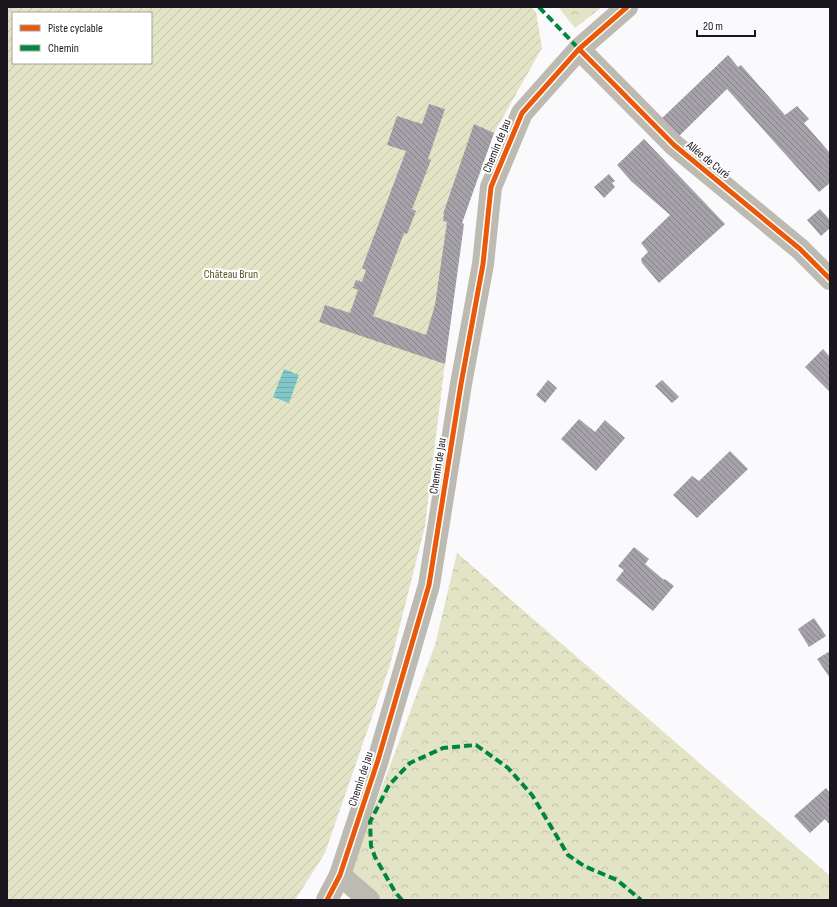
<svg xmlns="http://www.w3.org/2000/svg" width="837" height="907" font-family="'Sofia Sans Condensed',sans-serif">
	<defs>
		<pattern id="forest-crowns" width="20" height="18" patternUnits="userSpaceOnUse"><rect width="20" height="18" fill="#e2e4c5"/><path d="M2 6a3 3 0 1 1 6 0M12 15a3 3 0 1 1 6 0" fill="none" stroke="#c1c3a9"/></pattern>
		<pattern id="garden-furrows" width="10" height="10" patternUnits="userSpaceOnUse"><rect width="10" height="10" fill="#e2e4c5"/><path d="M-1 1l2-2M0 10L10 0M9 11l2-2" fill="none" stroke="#c1c3a9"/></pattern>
		<pattern id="water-rules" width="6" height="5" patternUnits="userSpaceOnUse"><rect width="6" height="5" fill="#81c7ca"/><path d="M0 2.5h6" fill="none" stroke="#6faaad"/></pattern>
		<pattern id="building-back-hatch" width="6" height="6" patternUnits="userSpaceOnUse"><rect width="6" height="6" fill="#a5a3a9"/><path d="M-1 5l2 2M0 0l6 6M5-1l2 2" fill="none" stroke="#868489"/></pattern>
	</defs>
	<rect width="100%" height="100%" fill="#faf9fc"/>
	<!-- forest -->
	<g fill="url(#forest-crowns)">
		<polygon points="558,7 602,7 575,28"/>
		<polygon points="457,553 830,876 830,900 380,900 350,873 435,645"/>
	</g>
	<!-- garden -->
	<path fill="url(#garden-furrows)" fill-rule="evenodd" d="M 7,7 L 531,7 L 536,12 L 542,48 L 494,133 L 462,223 L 425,526 L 390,665 L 325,853 L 295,900 L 7,900 ZM 13,13 L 151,13 L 151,63 L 13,63 Z"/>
	<!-- water -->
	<polygon fill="url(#water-rules)" points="284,369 299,375 289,403 273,397"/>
	<!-- building -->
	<g fill="url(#building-back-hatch)">
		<polygon points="728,55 738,67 741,65 785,115 797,106 809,119 804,123 830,153 830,183 819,192 727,89 676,139 659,121"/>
		<polygon points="429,104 445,109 428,159 431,160 412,209 416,211 407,234 404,233 373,316 426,335 435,305 447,222 443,221 444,215 443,214 474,124 494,133 462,223 464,224 445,364 319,322 325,305 350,313 358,290 353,288 356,280 362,282 366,270 362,268 406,151 387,145 397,116 422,124"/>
		<polygon points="644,139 725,224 659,283 642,263 641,259 648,252 641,243 670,215 631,181 617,165"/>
		<polygon points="609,174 615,181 612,183 615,187 604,198 594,187"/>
		<polygon points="820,209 830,220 830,228 821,236 807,220"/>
		<polygon points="823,349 830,357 830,392 805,367"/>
		<polygon points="548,380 557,388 545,403 536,395"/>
		<polygon points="662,380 679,397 672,403 655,386"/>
		<polygon points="579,419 595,432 605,420 625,438 596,471 561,439"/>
		<polygon points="730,451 748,469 697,518 673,495 692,476 699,481"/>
		<polygon points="634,547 649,559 645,564 664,580 665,579 674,586 653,611 616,580 624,570 618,566"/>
		<polygon points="814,618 826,636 809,647 798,629"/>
		<polygon points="830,651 830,678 817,659"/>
		<polygon points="826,788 830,793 830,825 825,819 810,833 794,816"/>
	</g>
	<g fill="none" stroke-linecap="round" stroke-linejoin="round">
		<!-- street -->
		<g stroke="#bdbab2" stroke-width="22">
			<polyline points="579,49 674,145 800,249 830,279"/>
			<polyline points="340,875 369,900"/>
			<polyline points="327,900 340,875 378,760 429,585 461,384 483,264 491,187 522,113 579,49 627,7"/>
		</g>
		<!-- quiet -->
		<g stroke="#00873e" stroke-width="4" stroke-dasharray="8 4" stroke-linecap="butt">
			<polyline points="539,7 579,49"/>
			<polyline points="402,900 395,892 375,857 371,846 370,822 389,785 410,763 443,748 476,745 508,768 532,795 568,855 584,866 617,880 641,900"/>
		</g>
		<defs>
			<g id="cycleway">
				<polyline points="579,49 674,145 800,249 830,279"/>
				<polyline points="327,900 340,875 378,760 429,585 461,384 483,264 491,187 522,113 579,49 627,7"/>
			</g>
		</defs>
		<!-- cycleway casing -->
		<use href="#cycleway" stroke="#fff" stroke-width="8"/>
		<!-- cycleway -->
		<use href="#cycleway" stroke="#e8590c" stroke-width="5"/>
	</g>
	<g text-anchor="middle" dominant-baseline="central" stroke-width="4" stroke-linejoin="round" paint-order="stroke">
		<!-- street labels -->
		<g font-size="12" fill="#1a161e" stroke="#fff">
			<text transform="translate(497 146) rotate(-68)">Chemin de Jau</text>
			<text transform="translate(708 160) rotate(39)">Allée de Curé</text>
			<text transform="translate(438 466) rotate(-81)">Chemin de Jau</text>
			<text transform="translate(361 779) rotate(-72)">Chemin de Jau</text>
		</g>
		<!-- park labels -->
		<g font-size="12" fill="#51531f" stroke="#fff">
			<text x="231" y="274">Château Brun</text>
		</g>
	</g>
	<!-- border -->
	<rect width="837" height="907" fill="none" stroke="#1a161e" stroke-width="16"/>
	<!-- legend -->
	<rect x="12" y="12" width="140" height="52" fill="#ffffff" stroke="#a3a2a5"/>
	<rect x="20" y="25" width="20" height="6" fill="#e8590c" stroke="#a3a2a5"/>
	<text x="48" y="32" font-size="12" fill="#1a161e">Piste cyclable</text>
	<rect x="20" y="45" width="20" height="6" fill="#00873e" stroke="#a3a2a5"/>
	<text x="48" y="52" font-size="12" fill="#1a161e">Chemin</text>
	<!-- scale -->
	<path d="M697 30v6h58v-6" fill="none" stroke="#1a161e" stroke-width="2"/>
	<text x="703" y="30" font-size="12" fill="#1a161e" stroke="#ffffff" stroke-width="3" paint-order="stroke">20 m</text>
</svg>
